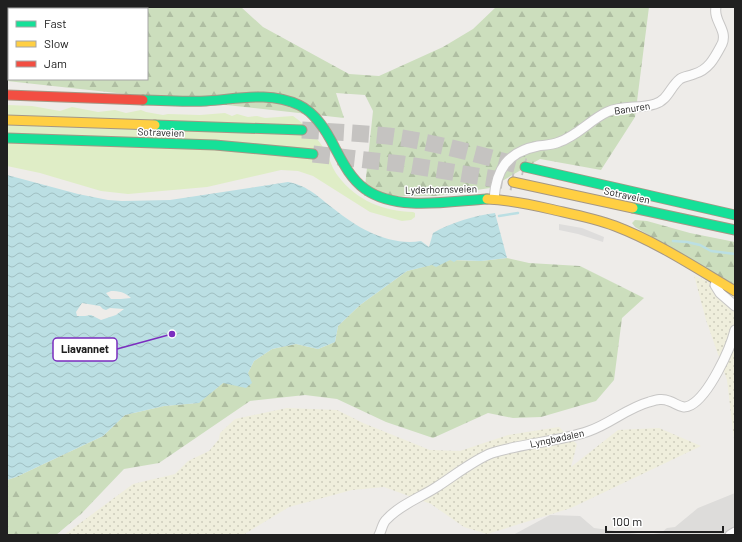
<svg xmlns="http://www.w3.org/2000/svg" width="742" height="542" font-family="Barlow,sans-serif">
	<defs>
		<pattern id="farmland-dots" width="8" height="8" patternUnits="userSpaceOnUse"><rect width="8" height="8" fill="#efeedc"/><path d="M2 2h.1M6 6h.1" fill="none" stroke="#cdccbc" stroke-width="1.8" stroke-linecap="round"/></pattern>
		<pattern id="forest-firs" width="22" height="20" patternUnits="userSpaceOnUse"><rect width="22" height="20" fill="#ccdebd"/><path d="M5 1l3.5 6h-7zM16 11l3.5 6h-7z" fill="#afbea2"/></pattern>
		<pattern id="water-waves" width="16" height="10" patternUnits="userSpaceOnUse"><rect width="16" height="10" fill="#bbdfe3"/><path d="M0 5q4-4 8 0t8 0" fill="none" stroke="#a0bfc2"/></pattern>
	</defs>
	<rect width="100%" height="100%" fill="#eeece9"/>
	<!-- residential -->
	<g fill="#dddcda">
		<polygon points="735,493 735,535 646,535 661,533 667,528 675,527 698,508"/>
		<polygon points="550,515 580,516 594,528 645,535 513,535"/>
	</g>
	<!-- farmland -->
	<g fill="url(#farmland-dots)">
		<polygon points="694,275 735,295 735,438 734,439 727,380 706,320"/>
		<polygon points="287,408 337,410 363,423 430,450 460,451 508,435 559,427 577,444 571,467 618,430 659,428 701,446 571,508 487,534 464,527 431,504 384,487 352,490 289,507 243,535 64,535 133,484 175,474 188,461 209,451 219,439 220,433 235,419"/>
	</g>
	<!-- grass -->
	<path fill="#dfedc6" d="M 7,105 L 32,106 L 60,111 L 72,107 L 98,112 L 115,110 L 126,113 L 141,110 L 146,112 L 163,115 L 168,114 L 200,115 L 225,113 L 232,116 L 237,114 L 248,117 L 257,116 L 265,118 L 293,116 C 307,126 317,137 326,152 C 330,160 333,170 338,176 C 357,201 383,211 413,212 L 415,213 L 415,217 L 411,220 L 402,221 L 370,212 L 313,176 L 298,171 L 281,170 L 207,187 L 128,194 L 101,191 L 40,173 L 7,166 Z"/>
	<!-- forest -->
	<g fill="url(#forest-firs)" fill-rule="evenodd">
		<path d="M 7,7 L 241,7 L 263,27 L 349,74 L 379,76 L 443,47 L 473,29 L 496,7 L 649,7 L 635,117 L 601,170 L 540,159 L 490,188 L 437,196 L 364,196 L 373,111 L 365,95 L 336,93 L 344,118 L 7,81 ZM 9,9 L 147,9 L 147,79 L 9,79 Z"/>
		<polygon points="635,220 647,221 690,233 735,242 735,285 635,227 632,223"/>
		<polygon points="507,258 529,263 580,266 644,298 622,318 614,380 596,401 541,417 513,418 488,413 433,438 386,422 337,399 305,395 250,401 159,463 124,469 81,514 56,535 7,535 7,480 16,477 103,436 125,415 164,406 198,403 223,383 248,373 254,361 272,349 296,344 318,349 335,342 338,326 360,305 407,271 450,260 481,261"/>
	</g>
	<!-- parking -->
	<polygon fill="#dedddc" points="559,224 582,228 604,237 603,242 578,234 559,230"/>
	<!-- water -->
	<path fill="url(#water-waves)" fill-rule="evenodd" d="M 7,175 L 78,194 L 108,200 L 122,201 L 170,200 L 288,182 C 309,186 318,197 334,209 C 359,229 389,246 421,241 L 429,247 L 433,233 C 452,222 474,216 495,213 L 507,258 L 481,261 L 457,260 L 454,262 L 450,260 L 436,267 L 432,265 L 407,271 L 360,305 L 338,326 L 335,342 L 318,349 L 296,344 L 272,349 L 254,361 L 248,373 L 252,383 L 246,388 L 223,383 L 199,403 L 164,406 L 125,415 L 103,436 L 16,477 L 7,480 ZM 111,291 C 119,291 125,292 131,298 L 121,299 L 111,299 L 106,293 ZM 82,303 L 100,306 L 103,309 L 106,310 L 110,308 L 124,309 L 116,315 L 101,320 L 91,315 L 85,316 L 77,316 L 76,312 Z"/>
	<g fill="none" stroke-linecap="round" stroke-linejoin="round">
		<!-- stream -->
		<g stroke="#bbdfe3" stroke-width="2.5">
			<polyline points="499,216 518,213"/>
			<polyline points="673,241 687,242 700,245 711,251 735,254"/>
		</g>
		<!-- highway-tunnel -->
		<g stroke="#c5c3c1" stroke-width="17" stroke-dasharray="17 8" stroke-linecap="butt">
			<path d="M 302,130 C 331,132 360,133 388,136 C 434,142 479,155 525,167"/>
			<polyline points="313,154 402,164 513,182"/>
		</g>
		<defs>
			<g id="street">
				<path d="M 494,199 C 496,170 507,152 538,146 C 545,145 552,145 559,142 C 577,136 590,120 607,112 C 623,105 639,109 655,104 C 668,100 670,87 680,79 C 684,76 690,76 694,74 C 709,70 715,57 722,44 C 728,30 713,21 716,7"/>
				<polyline points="717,281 715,285 720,293 735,306"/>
				<path d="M 379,535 C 382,530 382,523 387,519 C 400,505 419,498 435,488 C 451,478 475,459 492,453 C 523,443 558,442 589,431 C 610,424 627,408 649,402 C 656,400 662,398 669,401 C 678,404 682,410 691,405 C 709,395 730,350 735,330"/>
				<polyline points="730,535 735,532"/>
			</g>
			<g id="fast">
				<path d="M 143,100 C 164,100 185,102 206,101 C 238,99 269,91 299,105 C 316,113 327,132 335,148 C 343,163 351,179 365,189 C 397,212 450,201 487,199"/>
				<polyline points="155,125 302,130"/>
				<polyline points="7,138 215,145 313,154"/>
				<polyline points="525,167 735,215"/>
				<polyline points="633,208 735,230"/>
			</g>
			<g id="slow">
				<polyline points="7,120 155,125"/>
				<polyline points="513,182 633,208"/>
				<path d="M 487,199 C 509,200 529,204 550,209 C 572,214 594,218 615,226 C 657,242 696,268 735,291"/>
			</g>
			<polyline id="jam" points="7,95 143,100"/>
		</defs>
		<!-- street casing -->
		<use href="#street" stroke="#c7c6c5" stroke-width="11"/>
		<!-- fast casing -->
		<use href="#fast" stroke="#a59785" stroke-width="11"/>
		<!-- slow casing -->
		<use href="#slow" stroke="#a59785" stroke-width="11"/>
		<!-- jam casing -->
		<use href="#jam" stroke="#a59785" stroke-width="11"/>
		<!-- street -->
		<use href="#street" stroke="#fcfcfc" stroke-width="9"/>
		<!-- fast -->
		<use href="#fast" stroke="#16e098" stroke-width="9"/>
		<!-- slow -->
		<use href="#slow" stroke="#ffcf43" stroke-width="9"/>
		<!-- jam -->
		<use href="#jam" stroke="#f24e42" stroke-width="9"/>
	</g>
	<g text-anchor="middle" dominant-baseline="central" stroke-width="3" stroke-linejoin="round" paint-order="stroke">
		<!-- street labels -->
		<g font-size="10" fill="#202020" stroke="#fff">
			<text transform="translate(632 108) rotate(-9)">Banuren</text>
			<text transform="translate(161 132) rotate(2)">Sotraveien</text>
			<text transform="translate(441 189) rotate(-1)">Lyderhornsveien</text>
			<text transform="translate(627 195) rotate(12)">Sotraveien</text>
			<text transform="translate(557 438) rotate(-12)">Lyngbødalen</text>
		</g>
	</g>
	<!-- callouts -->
	<path fill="none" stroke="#7b2cbf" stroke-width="1.5" d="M172 334L117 349"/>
	<circle fill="#7b2cbf" stroke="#fff" stroke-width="1.5" cx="172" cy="334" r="4"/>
	<rect fill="#fff" stroke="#7b2cbf" stroke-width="1.5" x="53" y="338" width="64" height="23" rx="4"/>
	<g font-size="11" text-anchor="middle" font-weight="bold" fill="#202020">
		<text x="85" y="353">Liavannet</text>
	</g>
	<!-- border -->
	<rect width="742" height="542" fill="none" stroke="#202020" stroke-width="16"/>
	<!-- legend -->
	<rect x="8" y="8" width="140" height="72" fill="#ffffff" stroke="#a6a6a6"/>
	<rect x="16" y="21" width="20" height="6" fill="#16e098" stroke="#a6a6a6"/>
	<text x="44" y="28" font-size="12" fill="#202020">Fast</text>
	<rect x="16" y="41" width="20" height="6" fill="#ffcf43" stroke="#a6a6a6"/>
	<text x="44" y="48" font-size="12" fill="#202020">Slow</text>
	<rect x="16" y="61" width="20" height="6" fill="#f24e42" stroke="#a6a6a6"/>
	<text x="44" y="68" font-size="12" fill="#202020">Jam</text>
	<!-- scale -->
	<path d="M606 526v6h117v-6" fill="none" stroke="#202020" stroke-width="2"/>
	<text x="612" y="526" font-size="12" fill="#202020" stroke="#ffffff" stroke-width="3" paint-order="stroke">100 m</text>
</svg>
